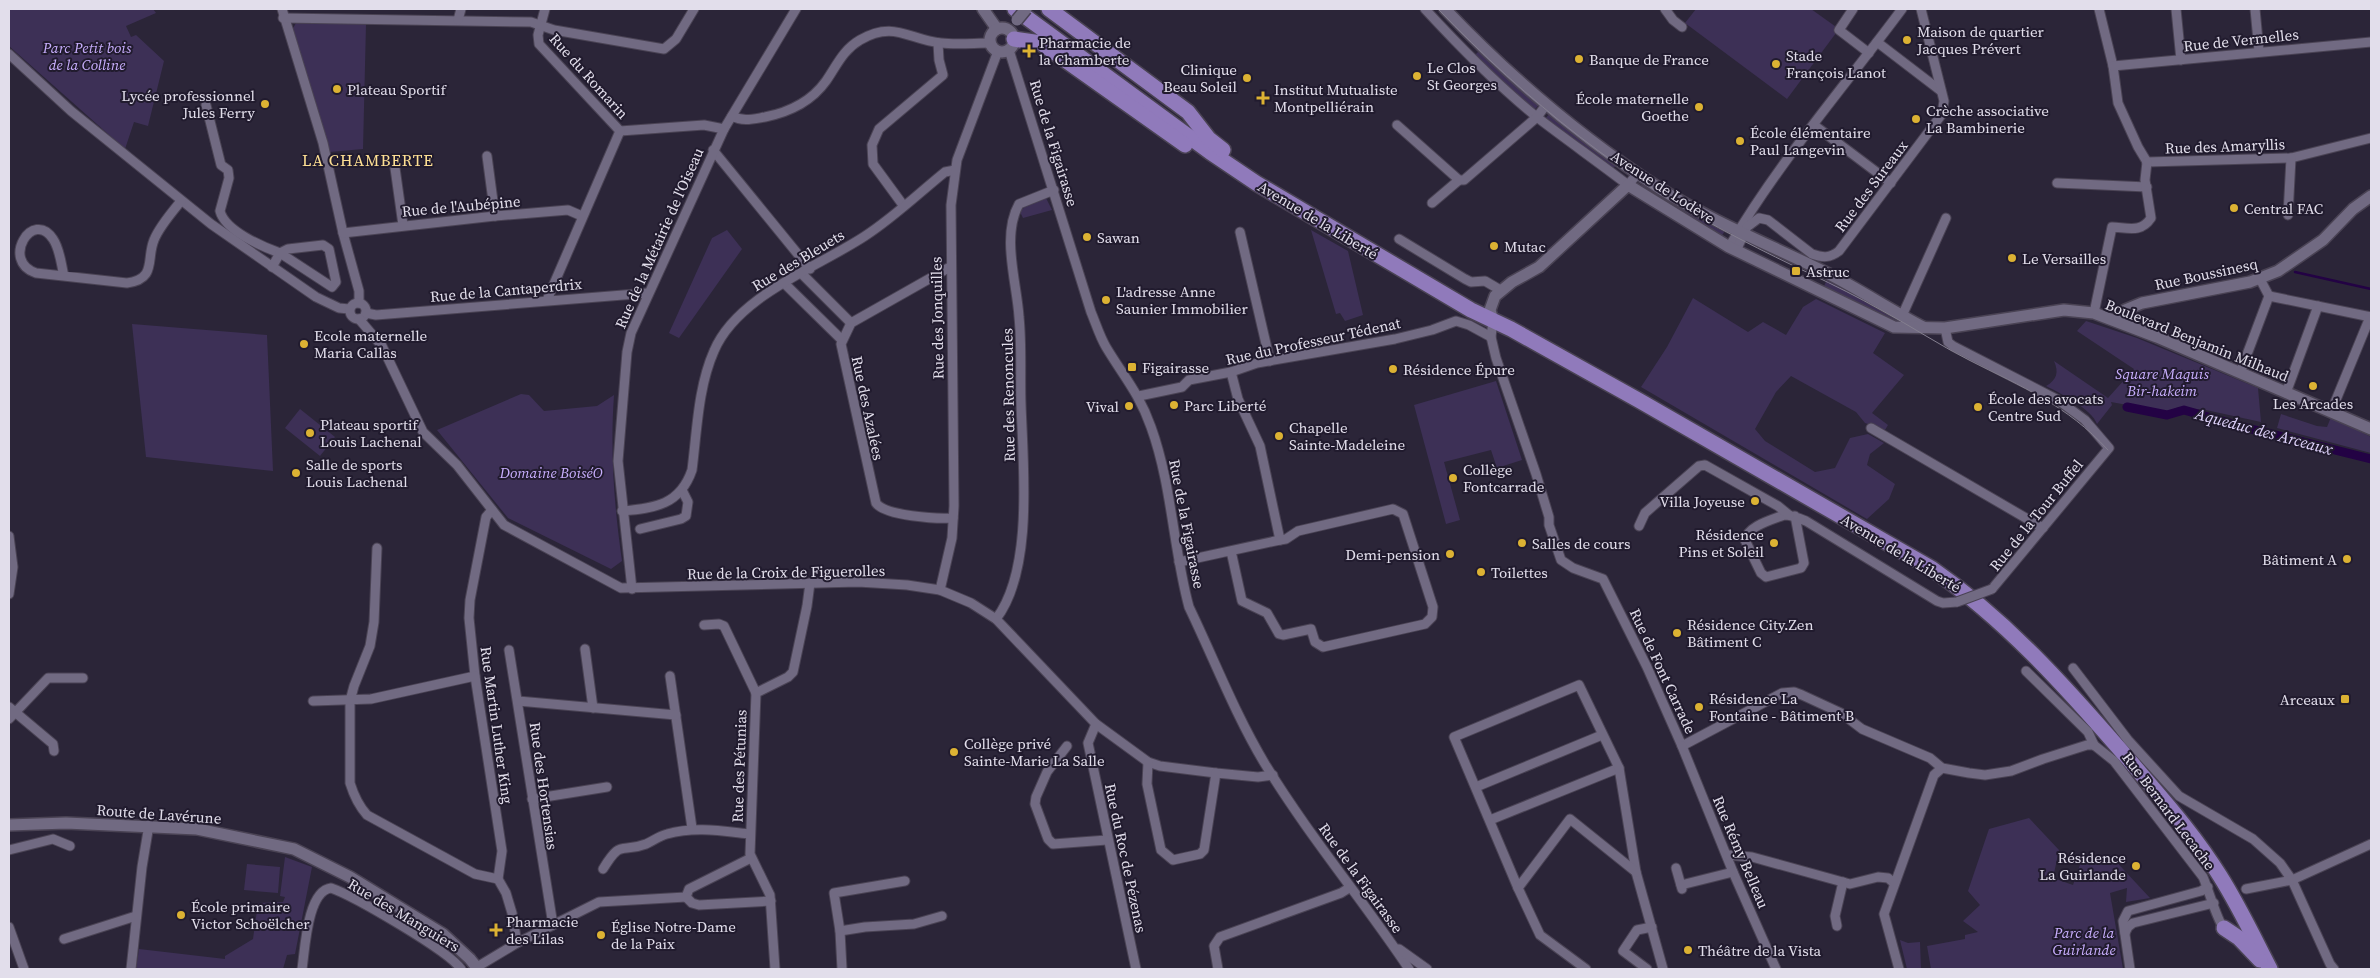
<svg xmlns="http://www.w3.org/2000/svg" width="2380" height="978" font-family="'Source Serif 4',serif">
	<rect width="100%" height="100%" fill="#2b2538"/>
	<!-- green -->
	<g fill="#3d3056">
		<polygon points="9,9 153,9 156,13 126,26 131,37 136,35 164,61 148,126 134,122 125,149 9,46"/>
		<polygon points="1696,9 1811,9 1839,29 1787,99 1685,23"/>
		<polygon points="296,23 366,24 363,149 330,152 292,30"/>
		<polygon points="1480,50 1540,104 1534,110 1474,56"/>
		<polygon points="1551,112 1618,162 1613,169 1545,119"/>
		<polygon points="1645,181 1726,229 1721,237 1640,188"/>
		<polygon points="1046,198 1052,210 1023,218 1020,212 1026,205"/>
		<polygon points="727,230 742,249 679,338 669,333 712,238"/>
		<polygon points="1311,230 1348,251 1363,315 1345,321 1340,313 1336,314"/>
		<polygon points="1828,277 1914,327 1903,326 1822,291"/>
		<polygon points="1693,298 1748,332 1763,322 1786,335 1803,307 1816,299 1885,333 1873,353 1904,375 1872,413 1888,425 1885,430 1865,423 1856,412 1791,376 1776,392 1755,429 1765,441 1815,472 1835,468 1850,438 1868,434 1884,443 1870,454 1867,465 1895,484 1889,499 1867,519 1641,387 1667,347"/>
		<path d="M 2086,321 L 2137,338 L 2258,388 L 2261,422 L 2206,410 L 2179,407 L 2166,412 L 2111,402 L 2112,405 L 2097,424 C 2092,409 2060,393 2046,386 C 2057,380 2059,372 2054,361 L 2108,398 L 2134,369 L 2077,331 Z"/>
		<polygon points="132,324 267,335 273,471 146,457"/>
		<polygon points="1496,381 1522,460 1497,468 1491,450 1444,462 1460,520 1446,524 1414,405"/>
		<path d="M 521,394 L 529,395 L 544,411 L 597,406 L 614,395 C 610,451 614,505 622,561 L 611,569 L 508,518 L 437,430 Z"/>
		<polygon points="300,409 335,437 320,456 285,428"/>
		<polygon points="2281,414 2317,426 2327,427 2331,417 2371,437 2371,453 2277,428"/>
		<polygon points="2029,818 2059,850 2053,878 2073,885 2082,859 2110,855 2150,898 2126,902 2127,888 2110,893 2123,969 1931,969 1927,946 1965,939 1965,935 1978,932 1963,921 1980,905 1968,891 1989,829"/>
		<polygon points="285,857 312,867 295,954 287,955 283,969 136,969 139,949 225,959 225,956 253,939 258,903 283,902 285,897 280,896"/>
		<polygon points="247,864 280,867 278,893 244,890"/>
		<polygon points="1900,940 1908,943 1920,942 1921,969 1907,969"/>
	</g>
	<g fill="none" stroke-linecap="round" stroke-linejoin="round">
		<!-- stream -->
		<polyline stroke="#230244" stroke-width="2.5" points="2295,272 2371,289"/>
		<!-- canal -->
		<polyline stroke="#230244" stroke-width="9" points="2127,407 2167,415 2184,410 2243,427 2371,459"/>
		<defs>
			<g id="minor">
				<polyline points="282,9 323,143 343,233 359,291 359,303"/>
				<polyline points="545,9 538,35 539,44 620,131"/>
				<path d="M 1425,9 C 1460,47 1497,85 1538,118 C 1568,141 1598,162 1628,185 L 1638,173"/>
				<polyline points="1665,9 1673,20 1682,27"/>
				<polyline points="1853,9 1839,30 1869,53"/>
				<polyline points="2099,9 2113,66 2118,103 2138,147 2147,162"/>
				<polyline points="2176,9 2181,60"/>
				<polyline points="2255,9 2259,51"/>
				<polyline points="283,18 531,22 554,30 664,49 676,39 694,9"/>
				<polyline points="458,20 461,9"/>
				<polyline points="1877,42 1941,91"/>
				<path d="M 1009,50 L 1091,312 C 1096,324 1100,337 1106,347 C 1124,377 1139,393 1151,427 C 1172,485 1173,548 1189,607 C 1214,659 1235,714 1265,764 C 1309,836 1363,900 1409,969"/>
				<polyline points="9,54 71,111 211,224 316,297 339,308 349,309"/>
				<polyline points="2113,66 2371,42"/>
				<path d="M 206,105 L 221,165 L 228,170 L 229,178 L 220,211 C 225,231 263,247 280,253 L 272,267"/>
				<path d="M 732,116 C 743,122 753,119 765,117 C 790,112 811,102 826,81 C 837,65 843,50 860,40 C 894,20 909,40 941,43 C 957,45 974,43 991,43"/>
				<polyline points="1397,125 1459,180 1464,180 1537,117 1546,105"/>
				<polyline points="1814,125 1891,183"/>
				<polyline points="620,131 704,125 724,129"/>
				<polyline points="713,150 810,269"/>
				<polyline points="487,156 495,216"/>
				<polyline points="2147,162 2291,158 2371,138"/>
				<polyline points="395,168 403,225"/>
				<polyline points="2057,183 2147,187"/>
				<polyline points="1432,203 1459,180"/>
				<polyline points="903,205 873,164 872,145 879,129 943,75 939,60 938,43"/>
				<polyline points="2288,215 2291,158"/>
				<polyline points="1240,232 1270,361"/>
				<polyline points="343,233 495,216 568,210 582,216"/>
				<polyline points="1399,239 1465,279 1471,282 1485,281 1502,291"/>
				<polygon points="323,245 329,249 336,282 332,287 280,253 288,249"/>
				<path d="M 1729,247 C 1778,163 1844,87 1902,9"/>
				<path d="M 1736,251 L 1747,227 L 1759,218 L 1768,220 L 1812,254 C 1823,258 1830,258 1839,251 L 1942,114 L 1944,101 L 1921,9"/>
				<path d="M 950,267 L 851,323 L 841,344 L 876,503 C 885,516 937,519 953,518"/>
				<polyline points="802,274 851,323"/>
				<path d="M 64,276 C 61,264 60,249 53,239 C 33,208 0,261 36,273 L 127,283 C 157,279 146,259 154,240 C 159,227 172,212 181,201"/>
				<polyline points="2260,279 2269,296"/>
				<polyline points="785,284 842,340"/>
				<polyline points="2269,296 2371,317"/>
				<polyline points="547,300 620,131"/>
				<circle cx="358" cy="311" r="8"/>
				<polyline points="366,313 376,315 648,293"/>
				<path d="M 2094,313 L 2112,227 C 2129,228 2141,233 2151,218 L 2145,180 L 2147,162"/>
				<polyline points="1902,316 1946,218"/>
				<polyline points="359,319 382,346 423,432 457,465 504,525 621,588 858,582 907,585 940,590 971,603 996,619 1096,724 1148,762 1160,766 1216,773 1258,777 1273,775"/>
				<polyline points="1493,321 1491,337 1496,358 1536,474 1549,517 1549,525 1561,560 1573,568 1603,579 1647,667 1682,746 1782,693 1794,692 1802,695 1841,713 1862,729 1930,758 1942,768 1969,773 1985,775 2011,771 2043,759 2087,745 2094,745"/>
				<polyline points="1945,328 1948,342 1953,346 2058,400 2085,420 2109,448 1992,589"/>
				<polyline points="1231,372 1238,399 1260,446 1280,540"/>
				<polyline points="2240,373 2269,296"/>
				<polyline points="2286,393 2318,306"/>
				<polyline points="1139,396 1182,387 1189,380 1231,372 1257,363 1395,339 1432,330 1456,321 1469,325 1491,337"/>
				<polyline points="2331,412 2370,317"/>
				<polyline points="1871,428 2043,528"/>
				<polyline points="492,510 486,517 470,600 469,618 475,676 502,851 498,879 506,893 512,913 517,943"/>
				<path d="M 622,511 C 655,508 680,505 692,470 C 697,431 698,387 714,351 C 737,296 818,267 865,236 C 893,218 919,193 945,172 L 955,170"/>
				<path d="M 1795,516 L 1804,563 L 1801,568 L 1766,577 L 1761,573 L 1745,540 C 1748,526 1771,520 1784,515 C 1792,515 1799,518 1806,521 L 1937,601 L 1943,603 L 1957,602"/>
				<polyline points="1639,526 1645,513 1699,466 1705,465 1778,506 1789,515"/>
				<polyline points="640,529 681,519 686,516 688,502 682,490"/>
				<polyline points="9,536 13,567 9,594"/>
				<path d="M 377,548 L 374,622 L 370,646 L 354,686 L 350,701 L 350,783 C 354,796 358,805 367,815 L 475,874 L 498,879"/>
				<polyline points="1179,562 1280,540 1286,539 1298,531 1393,509 1403,514 1433,607 1432,617 1425,624 1323,647 1315,642 1311,629 1283,635 1279,634 1267,613 1242,601 1231,551"/>
				<polyline points="632,589 618,461 627,352 631,333 724,129 796,9"/>
				<polyline points="940,590 952,538 954,506 951,205 957,160 998,51"/>
				<path d="M 996,619 C 1034,570 1023,464 1021,404 C 1020,375 1022,346 1019,317 C 1017,283 1001,236 1019,204 L 1054,190"/>
				<polyline points="704,625 719,624 724,626 756,693"/>
				<polyline points="585,649 593,708"/>
				<polyline points="509,650 553,925"/>
				<polyline points="2073,668 2128,740 2179,796 2253,839 2280,863 2292,880 2330,964 2334,969"/>
				<polyline points="2026,671 2088,732 2094,745"/>
				<polyline points="670,676 692,828"/>
				<polyline points="313,701 371,699 475,676"/>
				<polyline points="518,701 676,715"/>
				<polyline points="9,707 53,744 54,751"/>
				<polyline points="9,719 48,678 83,678"/>
				<polyline points="1096,724 1088,743 1136,969"/>
				<path d="M 2094,745 L 2114,761 L 2203,877 C 2208,888 2218,923 2224,928"/>
				<polyline points="1067,746 1047,772 1036,797 1035,804 1048,839 1053,844 1107,840"/>
				<polyline points="1682,746 1733,872 1776,969"/>
				<polyline points="1148,762 1147,784 1161,850 1173,860 1200,854 1204,850 1216,773"/>
				<polyline points="1476,787 1602,735"/>
				<polyline points="532,799 607,787"/>
				<polyline points="1490,820 1619,768 1636,872 1663,969"/>
				<polyline points="9,850 53,839 70,846"/>
				<polyline points="1728,855 1752,857 1850,884 1878,877 1888,878 1894,883"/>
				<polyline points="1676,868 1682,889"/>
				<path d="M 603,869 C 622,838 620,854 646,844 C 653,841 659,836 667,834 C 695,826 722,831 750,834"/>
				<polyline points="1681,885 1733,872"/>
				<polyline points="1518,888 1454,737 1579,685 1619,768"/>
				<polyline points="2246,889 2292,880 2371,844"/>
				<polyline points="686,897 692,903 699,905 771,901"/>
				<polyline points="686,897 689,889 751,858"/>
				<polyline points="1837,926 1835,916 1843,882"/>
				<polyline points="9,927 24,969"/>
				<polyline points="840,931 865,927 914,924 942,916"/>
				<polyline points="2125,933 2128,927 2133,923 2214,903"/>
				<polyline points="64,939 136,916"/>
				<polyline points="1399,949 1427,969"/>
				<polyline points="477,967 517,943 599,902 686,897"/>
				<polyline points="131,969 142,867 149,825"/>
				<path d="M 302,969 C 305,950 307,891 331,888 C 354,896 449,951 461,969"/>
				<polyline points="775,969 770,895 750,854 756,693 788,677 793,672 807,606 810,583"/>
				<polyline points="842,969 840,931 834,893 905,881"/>
				<polyline points="1218,969 1214,946 1220,937 1341,893 1349,888"/>
				<polyline points="1586,969 1540,935 1518,888 1570,819 1636,872"/>
				<polyline points="1647,969 1623,951 1637,930 1652,927"/>
				<polyline points="1899,969 1884,914 1934,775 1942,768"/>
				<polyline points="2130,969 2123,921 2128,911 2201,891 2208,887"/>
			</g>
			<g id="tertiary">
				<polyline points="983,9 997,29"/>
				<path d="M 1445,9 C 1509,76 1580,137 1659,188 C 1714,223 1773,246 1831,275 C 1862,291 1892,311 1923,327"/>
				<circle cx="1002" cy="40" r="12"/>
				<polyline points="1493,321 1490,310 1495,296 1512,282 1539,267 1628,185 1729,247 1894,327 1945,328 2064,310 2094,313 2157,337 2371,429"/>
				<polyline points="2117,321 2125,310 2142,303 2250,282 2278,271 2323,240 2353,209 2371,196"/>
				<polyline points="9,825 66,823 197,829 294,849 350,877 443,934 470,959 478,969"/>
			</g>
			<g id="primary">
				<path d="M 1015,9 L 1210,152 L 1256,183 L 1471,310 L 1511,329 L 1640,401 L 1931,568 C 2006,620 2064,685 2124,754 C 2157,793 2193,832 2220,876 C 2239,906 2254,938 2270,969"/>
				<polyline points="1049,9 1188,112 1209,139 1223,150"/>
				<polyline points="1014,39 1041,43 1185,145"/>
				<polyline points="2224,928 2239,938 2260,960"/>
			</g>
		</defs>
		<!-- minor casing -->
		<use href="#minor" stroke="#4a4354" stroke-width="11"/>
		<!-- tertiary casing -->
		<use href="#tertiary" stroke="#4a4354" stroke-width="14"/>
		<!-- primary casing -->
		<use href="#primary" stroke="#4a4354" stroke-width="18"/>
		<!-- minor -->
		<use href="#minor" stroke="#716a82" stroke-width="9"/>
		<!-- tertiary -->
		<use href="#tertiary" stroke="#716a82" stroke-width="11"/>
		<!-- primary -->
		<use href="#primary" stroke="#907abb" stroke-width="15"/>
		<!-- tram -->
		<path stroke="#847f8f" stroke-width="1" d="M 1438,9 C 1527,101 1625,180 1740,239 C 1787,264 1835,284 1881,310 C 1911,326 1939,345 1969,360 C 2022,387 2067,405 2108,450"/>
		<defs>
			<polyline id="minor-bridge" points="1957,602 1992,589"/>
			<polyline id="tertiary-bridge" points="1017,20 1026,9"/>
		</defs>
		<!-- minor-bridge casing -->
		<use href="#minor-bridge" stroke="#4a4354" stroke-width="11" stroke-linecap="butt"/>
		<!-- tertiary-bridge casing -->
		<use href="#tertiary-bridge" stroke="#4a4354" stroke-width="14" stroke-linecap="butt"/>
		<!-- minor-bridge -->
		<use href="#minor-bridge" stroke="#716a82" stroke-width="9"/>
		<!-- tertiary-bridge -->
		<use href="#tertiary-bridge" stroke="#716a82" stroke-width="11"/>
	</g>
	<!-- markers -->
	<g fill="#dcb233" stroke="#211b2e" stroke-width="2">
		<circle cx="1907" cy="40" r="5"/>
		<path d="M1026.5 43.5h5v5h5v5h-5v5h-5v-5h-5v-5h5z"/>
		<circle cx="1579" cy="59" r="5"/>
		<circle cx="1776" cy="64" r="5"/>
		<circle cx="1417" cy="76" r="5"/>
		<circle cx="1247" cy="78" r="5"/>
		<circle cx="337" cy="89" r="5"/>
		<path d="M1260.5 90.5h5v5h5v5h-5v5h-5v-5h-5v-5h5z"/>
		<circle cx="265" cy="104" r="5"/>
		<circle cx="1699" cy="107" r="5"/>
		<circle cx="1916" cy="119" r="5"/>
		<circle cx="1740" cy="141" r="5"/>
		<circle cx="2234" cy="208" r="5"/>
		<circle cx="1087" cy="237" r="5"/>
		<circle cx="1494" cy="246" r="5"/>
		<circle cx="2012" cy="258" r="5"/>
		<rect x="1791" y="266" width="10" height="10" rx="2.5"/>
		<circle cx="1106" cy="300" r="5"/>
		<circle cx="304" cy="344" r="5"/>
		<rect x="1127" y="362" width="10" height="10" rx="2.5"/>
		<circle cx="1393" cy="369" r="5"/>
		<circle cx="2313" cy="386" r="5"/>
		<circle cx="1174" cy="405" r="5"/>
		<circle cx="1129" cy="406" r="5"/>
		<circle cx="1978" cy="407" r="5"/>
		<circle cx="310" cy="433" r="5"/>
		<circle cx="1279" cy="436" r="5"/>
		<circle cx="296" cy="473" r="5"/>
		<circle cx="1453" cy="478" r="5"/>
		<circle cx="1755" cy="501" r="5"/>
		<circle cx="1522" cy="543" r="5"/>
		<circle cx="1774" cy="543" r="5"/>
		<circle cx="1450" cy="554" r="5"/>
		<circle cx="2347" cy="559" r="5"/>
		<circle cx="1481" cy="572" r="5"/>
		<circle cx="1677" cy="633" r="5"/>
		<rect x="2340" y="694" width="10" height="10" rx="2.5"/>
		<circle cx="1699" cy="707" r="5"/>
		<circle cx="954" cy="752" r="5"/>
		<circle cx="2136" cy="866" r="5"/>
		<circle cx="181" cy="915" r="5"/>
		<path d="M493.5 922.5h5v5h5v5h-5v5h-5v-5h-5v-5h5z"/>
		<circle cx="601" cy="935" r="5"/>
		<circle cx="1688" cy="950" r="5"/>
	</g>
	<g text-anchor="middle" dominant-baseline="central" stroke-width="4" stroke-linejoin="round" paint-order="stroke">
		<!-- poi labels -->
		<g font-size="15" fill="#e2deeb" stroke="#211b2e" text-anchor="start">
			<text x="1917" y="31">Maison de quartier<tspan x="1917" dy="17">Jacques Prévert</tspan></text>
			<text x="1039" y="42">Pharmacie de<tspan x="1039" dy="17">la Chamberte</tspan></text>
			<text x="1786" y="55">Stade<tspan x="1786" dy="17">François Lanot</tspan></text>
			<text x="1589" y="59">Banque de France</text>
			<text x="1427" y="67">Le Clos<tspan x="1427" dy="17">St Georges</tspan></text>
			<text x="1237" y="69" text-anchor="end">Clinique<tspan x="1237" dy="17">Beau Soleil</tspan></text>
			<text x="347" y="89">Plateau Sportif</text>
			<text x="1274" y="89">Institut Mutualiste<tspan x="1274" dy="17">Montpelliérain</tspan></text>
			<text x="255" y="95" text-anchor="end">Lycée professionnel<tspan x="255" dy="17">Jules Ferry</tspan></text>
			<text x="1689" y="98" text-anchor="end">École maternelle<tspan x="1689" dy="17">Goethe</tspan></text>
			<text x="1926" y="110">Crèche associative<tspan x="1926" dy="17">La Bambinerie</tspan></text>
			<text x="1750" y="132">École élémentaire<tspan x="1750" dy="17">Paul Langevin</tspan></text>
			<text x="2244" y="208">Central FAC</text>
			<text x="1097" y="237">Sawan</text>
			<text x="1504" y="246">Mutac</text>
			<text x="2022" y="258">Le Versailles</text>
			<text x="1806" y="271">Astruc</text>
			<text x="1116" y="291">L'adresse Anne<tspan x="1116" dy="17">Saunier Immobilier</tspan></text>
			<text x="314" y="335">Ecole maternelle<tspan x="314" dy="17">Maria Callas</tspan></text>
			<text x="1142" y="367">Figairasse</text>
			<text x="1403" y="369">Résidence Épure</text>
			<text x="1988" y="398">École des avocats<tspan x="1988" dy="17">Centre Sud</tspan></text>
			<text x="2313" y="403" text-anchor="middle">Les Arcades</text>
			<text x="1184" y="405">Parc Liberté</text>
			<text x="1119" y="406" text-anchor="end">Vival</text>
			<text x="320" y="424">Plateau sportif<tspan x="320" dy="17">Louis Lachenal</tspan></text>
			<text x="1289" y="427">Chapelle<tspan x="1289" dy="17">Sainte-Madeleine</tspan></text>
			<text x="306" y="464">Salle de sports<tspan x="306" dy="17">Louis Lachenal</tspan></text>
			<text x="1463" y="469">Collège<tspan x="1463" dy="17">Fontcarrade</tspan></text>
			<text x="1745" y="501" text-anchor="end">Villa Joyeuse</text>
			<text x="1764" y="534" text-anchor="end">Résidence<tspan x="1764" dy="17">Pins et Soleil</tspan></text>
			<text x="1532" y="543">Salles de cours</text>
			<text x="1440" y="554" text-anchor="end">Demi-pension</text>
			<text x="2337" y="559" text-anchor="end">Bâtiment A</text>
			<text x="1491" y="572">Toilettes</text>
			<text x="1687" y="624">Résidence City.Zen<tspan x="1687" dy="17">Bâtiment C</tspan></text>
			<text x="1709" y="698">Résidence La<tspan x="1709" dy="17">Fontaine - Bâtiment B</tspan></text>
			<text x="2335" y="699" text-anchor="end">Arceaux</text>
			<text x="964" y="743">Collège privé<tspan x="964" dy="17">Sainte-Marie La Salle</tspan></text>
			<text x="2126" y="857" text-anchor="end">Résidence<tspan x="2126" dy="17">La Guirlande</tspan></text>
			<text x="191" y="906">École primaire<tspan x="191" dy="17">Victor Schoëlcher</tspan></text>
			<text x="506" y="921">Pharmacie<tspan x="506" dy="17">des Lilas</tspan></text>
			<text x="611" y="926">Église Notre-Dame<tspan x="611" dy="17">de la Paix</tspan></text>
			<text x="1698" y="950">Théâtre de la Vista</text>
		</g>
		<!-- street labels -->
		<g font-size="15" fill="#e2deeb" stroke="#211b2e">
			<text transform="translate(2241 40) rotate(-6)">Rue de Vermelles</text>
			<text transform="translate(589 76) rotate(48)">Rue du Romarin</text>
			<text transform="translate(1054 143) rotate(73)">Rue de la Figairasse</text>
			<text transform="translate(2225 146) rotate(-2)">Rue des Amaryllis</text>
			<text transform="translate(1871 186) rotate(-53)">Rue des Sureaux</text>
			<text transform="translate(1663 187) rotate(33)">Avenue de Lodève</text>
			<text transform="translate(461 206) rotate(-5)">Rue de l'Aubépine</text>
			<text transform="translate(1318 220) rotate(31)">Avenue de la Liberté</text>
			<text transform="translate(659 238) rotate(-66)">Rue de la Métairie de l'Oiseau</text>
			<text transform="translate(798 260) rotate(-31)">Rue des Bleuets</text>
			<text transform="translate(2206 274) rotate(-12)">Rue Boussinesq</text>
			<text transform="translate(506 290) rotate(-5)">Rue de la Cantaperdrix</text>
			<text transform="translate(937 318) rotate(-91)">Rue des Jonquilles</text>
			<text transform="translate(2197 340) rotate(22)">Boulevard Benjamin Milhaud</text>
			<text transform="translate(1313 341) rotate(-12)">Rue du Professeur Tédenat</text>
			<text transform="translate(1008 395) rotate(-91)">Rue des Renoncules</text>
			<text transform="translate(868 408) rotate(78)">Rue des Azalées</text>
			<text transform="translate(2036 515) rotate(-51)">Rue de la Tour Buffel</text>
			<text transform="translate(1187 524) rotate(79)">Rue de la Figairasse</text>
			<text transform="translate(1901 553) rotate(31)">Avenue de la Liberté</text>
			<text transform="translate(786 572) rotate(-1)">Rue de la Croix de Figuerolles</text>
			<text transform="translate(1663 671) rotate(65)">Rue de Font Carrade</text>
			<text transform="translate(497 725) rotate(82)">Rue Martin Luther King</text>
			<text transform="translate(739 766) rotate(-88)">Rue des Pétunias</text>
			<text transform="translate(544 786) rotate(82)">Rue des Hortensias</text>
			<text transform="translate(2169 811) rotate(53)">Rue Bernard Lecache</text>
			<text transform="translate(159 814) rotate(4)">Route de Lavérune</text>
			<text transform="translate(1741 852) rotate(67)">Rue Rémy Belleau</text>
			<text transform="translate(1126 858) rotate(78)">Rue du Roc de Pézenas</text>
			<text transform="translate(1361 878) rotate(54)">Rue de la Figairasse</text>
			<text transform="translate(404 915) rotate(31)">Rue des Manguiers</text>
		</g>
		<!-- park labels -->
		<g font-size="15" font-style="italic" fill="#c8aefd" stroke="#211b2e">
			<text x="87" y="47">Parc Petit bois<tspan x="87" dy="17">de la Colline</tspan></text>
			<text x="2162" y="373">Square Maquis<tspan x="2162" dy="17">Bir-hakeim</tspan></text>
			<text x="551" y="472">Domaine BoiséO</text>
			<text x="2084" y="932">Parc de la<tspan x="2084" dy="17">Guirlande</tspan></text>
		</g>
		<!-- neighbourhood labels -->
		<g font-size="16" letter-spacing="1" fill="#fee094" stroke="#211b2e">
			<text x="368" y="160">LA CHAMBERTE</text>
		</g>
		<!-- water labels -->
		<g font-size="16" font-style="italic" fill="#e1d5fd" stroke="#211b2e">
			<text transform="translate(2264 431) rotate(15)">Aqueduc des Arceaux</text>
		</g>
	</g>
	<!-- border -->
	<rect width="2380" height="978" fill="none" stroke="#e2deeb" stroke-width="20"/>
</svg>
